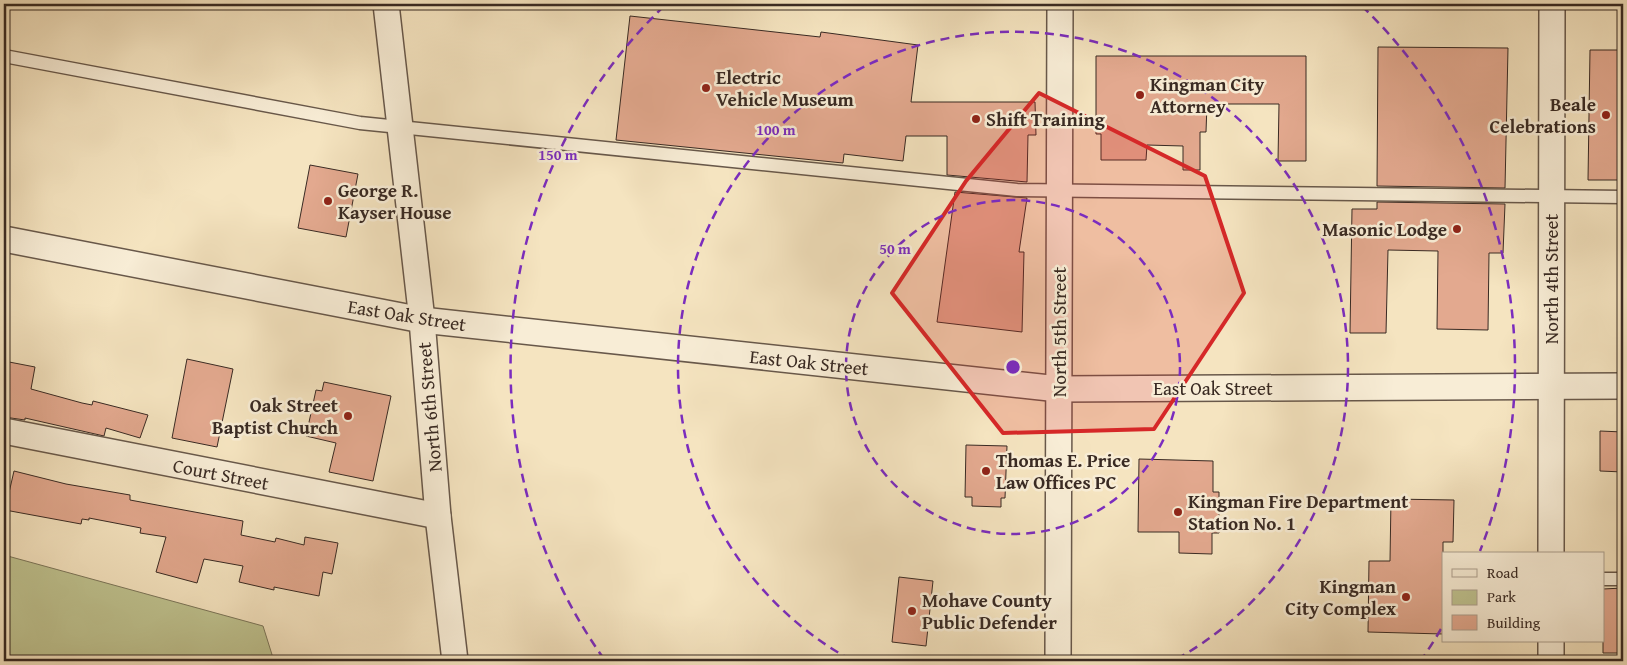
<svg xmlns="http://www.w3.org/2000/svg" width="1627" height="665" font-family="'Gentium Book Plus',serif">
	<rect width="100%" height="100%" fill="#f5e4c0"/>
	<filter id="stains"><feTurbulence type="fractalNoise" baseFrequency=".004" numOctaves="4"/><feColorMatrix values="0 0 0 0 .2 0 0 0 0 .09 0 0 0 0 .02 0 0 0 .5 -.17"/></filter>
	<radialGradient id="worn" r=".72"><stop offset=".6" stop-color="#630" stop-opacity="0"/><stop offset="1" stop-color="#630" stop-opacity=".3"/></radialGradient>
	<!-- green -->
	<polygon fill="#bfc390" stroke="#7c765a" points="4,555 263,626 274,661 4,661"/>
	<!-- building -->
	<g fill="#e3a98f" stroke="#392a23">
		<polygon points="630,16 820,37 821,32 918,45 911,102 1035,102 1036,135 1028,135 1027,182 947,175 947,136 906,136 903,161 844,154 843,163 616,140"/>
		<polygon points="1378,47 1508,48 1505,188 1377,186"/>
		<polygon points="1590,50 1623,50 1623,180 1588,180"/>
		<polygon points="1096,56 1306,56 1306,161 1278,161 1279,104 1207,104 1206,132 1200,132 1200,170 1183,170 1183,146 1147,145 1146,160 1101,160 1101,134 1096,134"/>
		<polygon points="310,165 358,174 346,237 298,228"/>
		<polygon points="955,192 1027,198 1019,252 1024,252 1022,332 937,322"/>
		<polygon points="1377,202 1505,204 1503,253 1489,253 1488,330 1437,329 1438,251 1388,250 1386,333 1350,333 1352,209 1377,209"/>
		<polygon points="187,359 233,369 217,447 172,438"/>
		<polygon points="4,361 35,367 31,389 82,403 92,405 93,401 148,415 140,438 106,428 104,436 25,418 25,420 4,417"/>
		<polygon points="324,382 391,396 373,481 329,472 336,443 306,436 316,390 322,391"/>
		<polygon points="1600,431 1623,432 1623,472 1600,471"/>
		<polygon points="966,445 1007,446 1005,498 1001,498 1001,507 972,506 972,497 965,497"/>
		<polygon points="1139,459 1213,461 1213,492 1219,492 1219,533 1212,533 1212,554 1179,553 1179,532 1138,532"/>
		<polygon points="14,471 66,484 130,495 130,500 243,521 241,535 275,542 276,538 304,545 305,537 338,543 332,574 323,572 319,596 274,587 274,590 239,582 243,566 204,559 197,583 156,572 166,537 140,533 141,528 89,518 89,520 82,519 81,524 5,510"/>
		<polygon points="1391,499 1454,500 1453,542 1443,542 1443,634 1368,632 1369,561 1390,561"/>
		<polygon points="899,577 933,581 926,646 892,642"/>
		<polygon points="1623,588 1623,653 1603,653 1603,589"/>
	</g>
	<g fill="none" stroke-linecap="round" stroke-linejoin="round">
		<defs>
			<g id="lane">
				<polyline points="4,56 360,123 1017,190 1623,197"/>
				<polyline points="1603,579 1623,579"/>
			</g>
			<g id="street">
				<polyline points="386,4 422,320 438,516 455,661"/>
				<polyline points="4,239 422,320 1059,389 1623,386"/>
				<polyline points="4,431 438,516"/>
				<polyline points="1551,554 1552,4"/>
				<polyline points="1551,641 1551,661"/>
				<polyline points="1058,661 1060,4"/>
			</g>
		</defs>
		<!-- lane casing -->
		<use href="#lane" stroke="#68584a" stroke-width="15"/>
		<!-- street casing -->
		<use href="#street" stroke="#68584a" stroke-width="28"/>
		<!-- lane -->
		<use href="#lane" stroke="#f8edd6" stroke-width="12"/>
		<!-- street -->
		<use href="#street" stroke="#f8edd6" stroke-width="25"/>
	</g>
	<!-- marked area -->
	<path fill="#d62828" fill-opacity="0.2" stroke="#d62828" stroke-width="4" stroke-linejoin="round" d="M 1039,93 L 1205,176 L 1244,293 L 1154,429 L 1003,433 L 892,293 L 966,181 Z"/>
	<!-- distance rings -->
	<g fill="none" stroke="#7b2cbf" stroke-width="2.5" stroke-dasharray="9 6">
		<circle cx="1013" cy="367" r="167"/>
		<path d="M851 660A335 335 0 1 1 1175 660"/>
		<path d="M1441 629A502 502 0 0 1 1422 659M604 659A502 502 0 0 1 664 6M1362 6A502 502 0 0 1 1480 551"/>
	</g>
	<!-- markers -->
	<g fill="#8f2418" stroke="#f8edd6" stroke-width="2">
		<circle cx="706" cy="88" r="5"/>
		<circle cx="1140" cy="95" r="5"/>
		<circle cx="1606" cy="115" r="5"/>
		<circle cx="976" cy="119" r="5"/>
		<circle cx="328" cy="201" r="5"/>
		<circle cx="1457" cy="229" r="5"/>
		<circle cx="348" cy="416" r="5"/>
		<circle cx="986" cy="471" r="5"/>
		<circle cx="1178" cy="512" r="5"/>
		<circle cx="1406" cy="597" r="5"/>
		<circle cx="912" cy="611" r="5"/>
	</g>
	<g text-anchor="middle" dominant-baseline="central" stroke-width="5" stroke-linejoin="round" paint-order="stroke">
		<!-- poi labels -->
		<g font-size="19" font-weight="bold" fill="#392a23" stroke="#f8edd6" text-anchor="start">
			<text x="716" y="77">Electric<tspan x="716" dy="22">Vehicle Museum</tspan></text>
			<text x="1150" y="84">Kingman City<tspan x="1150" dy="22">Attorney</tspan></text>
			<text x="1596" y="104" text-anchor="end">Beale<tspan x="1596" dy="22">Celebrations</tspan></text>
			<text x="986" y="119">Shift Training</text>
			<text x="338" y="190">George R.<tspan x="338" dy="22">Kayser House</tspan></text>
			<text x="1447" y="229" text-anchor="end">Masonic Lodge</text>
			<text x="338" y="405" text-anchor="end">Oak Street<tspan x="338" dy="22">Baptist Church</tspan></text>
			<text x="996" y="460">Thomas E. Price<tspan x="996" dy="22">Law Offices PC</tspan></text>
			<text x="1188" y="501">Kingman Fire Department<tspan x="1188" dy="22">Station No. 1</tspan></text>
			<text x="1396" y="586" text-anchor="end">Kingman<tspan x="1396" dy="22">City Complex</tspan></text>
			<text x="922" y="600">Mohave County<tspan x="922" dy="22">Public Defender</tspan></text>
		</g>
		<!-- street labels -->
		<g font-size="19" fill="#392a23" stroke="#f8edd6">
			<text transform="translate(1551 279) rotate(-90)">North 4th Street</text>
			<text transform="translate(407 315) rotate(9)">East Oak Street</text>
			<text transform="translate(1059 332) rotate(-90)">North 5th Street</text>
			<text transform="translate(809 362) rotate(6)">East Oak Street</text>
			<text x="1213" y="388">East Oak Street</text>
			<text transform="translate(429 407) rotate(-95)">North 6th Street</text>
			<text transform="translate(221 474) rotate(11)">Court Street</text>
		</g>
	</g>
	<circle cx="1013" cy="367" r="8" fill="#7b2cbf" stroke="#f8edd6" stroke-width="2.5"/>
	<g font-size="15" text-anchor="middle" font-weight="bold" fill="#7b2cbf" stroke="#f8edd6" stroke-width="5" stroke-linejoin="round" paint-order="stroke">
		<text x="776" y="135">100 m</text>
		<text x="558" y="160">150 m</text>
		<text x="895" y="254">50 m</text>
	</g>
	<!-- margin -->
	<rect width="1627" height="665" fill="none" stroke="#f5e4c0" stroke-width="20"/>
	<rect x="5" y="5" width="1617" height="655" fill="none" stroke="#392a23" stroke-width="2.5"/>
	<rect x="10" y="10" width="1607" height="645" fill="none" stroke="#392a23"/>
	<!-- legend -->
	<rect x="1442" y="552" width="162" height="90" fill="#f8edd6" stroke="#ac9f8e"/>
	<rect x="1452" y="569" width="25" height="8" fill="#f8edd6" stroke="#ac9f8e"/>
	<text x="1487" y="578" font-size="15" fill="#392a23">Road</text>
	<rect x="1452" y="590" width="25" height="15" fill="#bfc390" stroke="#ac9f8e"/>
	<text x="1487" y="602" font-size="15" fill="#392a23">Park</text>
	<rect x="1452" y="615" width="25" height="15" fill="#e3a98f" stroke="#ac9f8e"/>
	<text x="1487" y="628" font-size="15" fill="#392a23">Building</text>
	<rect width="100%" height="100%" filter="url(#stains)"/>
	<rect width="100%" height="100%" fill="url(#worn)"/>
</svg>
